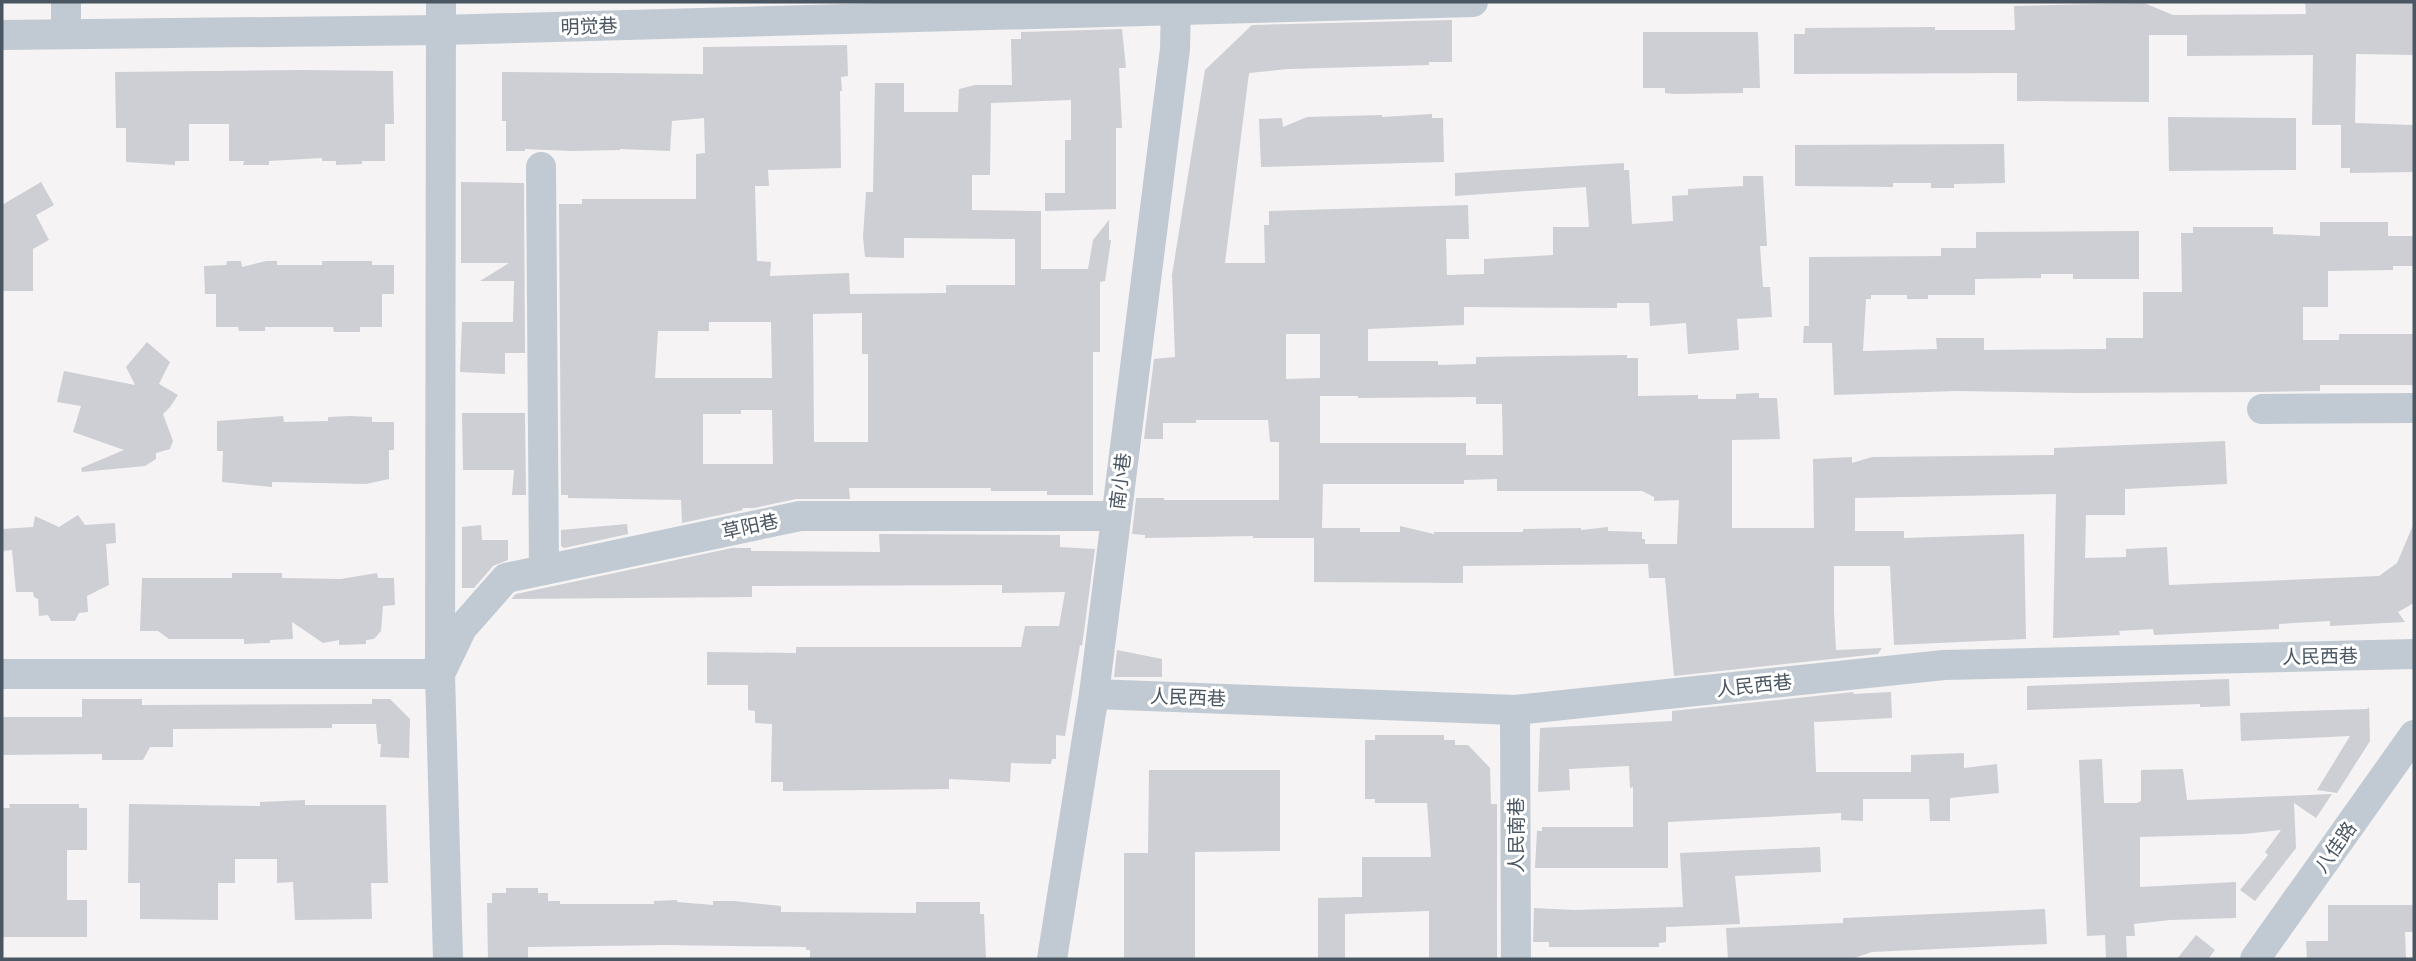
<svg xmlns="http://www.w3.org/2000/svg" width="2416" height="961" font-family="Raleway,'Noto Sans SC',sans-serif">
	<rect width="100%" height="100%" fill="#f5f3f3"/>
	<!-- building -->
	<g fill="#cdcfd5" fill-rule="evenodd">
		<polygon points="2305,2 2414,2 2414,55 2356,54 2355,123 2414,125 2414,172 2350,173 2350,168 2341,168 2341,125 2312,125 2313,55 2187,56 2187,35 2149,35 2149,102 2017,101 2017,73 1794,74 1794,34 1805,34 1805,28 1935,27 1935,30 2015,30 2014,6 2144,3 2173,15 2306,14"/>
		<path d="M 1452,20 L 1452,62 L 1429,62 L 1429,65 L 1288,69 L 1249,73 L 1225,263 L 1265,263 L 1264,225 L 1269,225 L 1269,211 L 1468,205 L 1469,239 L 1446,239 L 1447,275 L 1484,274 L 1484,259 L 1553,255 L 1553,227 L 1589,227 L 1586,187 L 1455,196 L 1455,173 L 1624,163 L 1624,170 L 1629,170 L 1632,224 L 1673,221 L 1672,196 L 1688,195 L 1688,189 L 1743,186 L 1743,176 L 1763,176 L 1767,246 L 1760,246 L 1763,287 L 1770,287 L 1772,317 L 1737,319 L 1739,350 L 1688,354 L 1686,323 L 1650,326 L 1649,303 L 1617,303 L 1617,308 L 1464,307 L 1464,325 L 1368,329 L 1368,361 L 1438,361 L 1438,365 L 1476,364 L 1476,357 L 1627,355 L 1627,358 L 1638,358 L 1638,396 L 1698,395 L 1698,399 L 1736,399 L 1736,394 L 1759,393 L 1759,398 L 1777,398 L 1780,439 L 1732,440 L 1732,528 L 1814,528 L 1813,459 L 1852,457 L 1852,463 L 1872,457 L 2054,455 L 2054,448 L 2225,441 L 2227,484 L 2125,489 L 2125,515 L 2086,515 L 2085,558 L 2126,557 L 2126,549 L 2167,547 L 2169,585 L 2379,576 L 2397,563 L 2414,523 L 2414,603 L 2398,612 L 2405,622 L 2330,626 L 2330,621 L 2279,624 L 2279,629 L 2154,635 L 2153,629 L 2119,631 L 2120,635 L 2053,638 L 2056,494 L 1855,498 L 1855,531 L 1904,531 L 1904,538 L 2024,534 L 2026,639 L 1894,645 L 1890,566 L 1834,566 L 1834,611 L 1836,650 L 1882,648 L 1878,654 L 1674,676 L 1665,578 L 1649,578 L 1648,564 L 1463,566 L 1463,583 L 1314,582 L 1314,538 L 1253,538 L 1253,536 L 1145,538 L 1145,535 L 1132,534 L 1136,498 L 1164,498 L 1164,500 L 1279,500 L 1279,442 L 1270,442 L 1268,420 L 1196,420 L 1196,423 L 1163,423 L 1163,439 L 1144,439 L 1154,359 L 1175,357 L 1172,275 L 1205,70 L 1252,25 ZM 1286,334 L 1320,334 L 1320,378 L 1286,379 ZM 1320,396 L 1358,396 L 1358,398 L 1476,397 L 1476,404 L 1502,404 L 1503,455 L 1466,455 L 1466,443 L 1320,443 ZM 1497,479 L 1497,491 L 1642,491 L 1654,497 L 1654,501 L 1679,500 L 1677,544 L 1645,544 L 1645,539 L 1642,539 L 1642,532 L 1608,531 L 1608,527 L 1581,530 L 1581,528 L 1523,529 L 1523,532 L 1434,532 L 1434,534 L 1400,526 L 1400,532 L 1360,532 L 1360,528 L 1322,528 L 1323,484 L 1464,484 L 1464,480 Z"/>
		<path d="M 1122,29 L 1126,68 L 1119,68 L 1122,128 L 1116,128 L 1116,209 L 1045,211 L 1045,193 L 1065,193 L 1065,140 L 1071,140 L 1071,100 L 991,103 L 990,175 L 972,175 L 972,210 L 1041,211 L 1041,269 L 1088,269 L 1093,240 L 1109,220 L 1109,240 L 1111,240 L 1105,281 L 1100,282 L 1100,352 L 1093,352 L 1093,495 L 1047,495 L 1047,491 L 991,491 L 991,488 L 849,488 L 850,499 L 796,499 L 754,508 L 742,508 L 743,510 L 682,523 L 681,500 L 568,498 L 568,495 L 561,495 L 559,204 L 582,204 L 582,199 L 696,199 L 696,154 L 705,153 L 704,118 L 672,121 L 670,151 L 620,149 L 620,150 L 571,151 L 525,149 L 525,151 L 506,151 L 506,121 L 502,121 L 502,72 L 703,74 L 703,47 L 847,45 L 848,76 L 841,77 L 842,91 L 840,91 L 841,168 L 768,170 L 769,186 L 755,186 L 757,261 L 771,262 L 770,276 L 849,273 L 850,294 L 946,293 L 946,285 L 1015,285 L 1015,239 L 904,238 L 904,258 L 865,257 L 863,237 L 866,192 L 873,192 L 875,83 L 904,83 L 904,112 L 958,112 L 959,89 L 975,85 L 1012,85 L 1011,39 L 1021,39 L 1021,32 ZM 862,313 L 862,354 L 868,354 L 868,442 L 814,442 L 813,314 ZM 709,322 L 771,322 L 772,378 L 655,378 L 658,331 L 709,331 ZM 741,410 L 772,410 L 773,464 L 703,464 L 703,414 L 741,414 Z"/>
		<polygon points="1643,32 1758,32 1760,88 1743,88 1743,93 1674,94 1665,93 1665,88 1643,88"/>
		<polygon points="301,70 393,71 394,124 385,124 385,161 362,161 362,164 336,165 336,161 322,161 322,158 269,161 269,165 243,165 244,161 229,161 229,124 189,124 189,161 175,161 175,165 126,162 126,128 116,128 115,72"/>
		<polygon points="1432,114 1432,118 1443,118 1444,162 1261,167 1259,119 1282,118 1283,127 1307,117 1382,115 1382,117"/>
		<polygon points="2168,117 2296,118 2296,170 2169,171"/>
		<polygon points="2004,144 2005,183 1954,184 1954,188 1931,188 1931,183 1893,183 1893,187 1795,186 1795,145"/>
		<polygon points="41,182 54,205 36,215 49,240 33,249 33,291 2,291 2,205"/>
		<polygon points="461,182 524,183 525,353 505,353 505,374 460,372 462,322 513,322 514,281 480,281 509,263 461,263"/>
		<polygon points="2320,222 2388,222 2388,236 2414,236 2414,266 2393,266 2393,270 2328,271 2328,307 2303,307 2303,340 2339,340 2339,334 2414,334 2414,385 2320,385 2320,391 2258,392 2077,393 1957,391 1834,395 1832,343 1803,343 1804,326 1809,326 1809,257 1941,256 1941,248 1976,248 1976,232 2139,231 2139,279 2073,279 2073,274 2041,274 2041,278 1975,279 1975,295 1928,295 1928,299 1907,299 1907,295 1871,295 1871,299 1866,299 1863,351 1937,349 1936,338 1984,338 1984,350 2106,349 2106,338 2143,338 2143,292 2182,292 2181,233 2193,233 2193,227 2273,227 2273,234 2320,236"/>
		<polygon points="227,261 241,261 242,267 266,261 277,261 277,265 322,265 322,261 372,261 372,265 394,265 394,294 382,294 382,327 360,327 360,332 334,332 333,327 265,327 265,331 239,331 238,327 216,327 216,294 205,294 204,266 226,265"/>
		<polygon points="147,342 170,362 159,384 178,395 170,407 163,414 173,441 170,449 156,453 156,459 145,466 82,472 81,468 124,450 73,432 81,406 57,402 64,371 135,385 126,367"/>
		<polygon points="462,413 525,413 526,495 512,495 514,470 463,470"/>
		<polygon points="283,416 284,422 328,421 328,417 350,416 372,417 372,422 394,422 394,450 389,450 389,479 366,484 272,482 272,487 222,482 223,451 217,451 217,421"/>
		<polygon points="78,515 85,525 115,523 116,543 106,544 109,585 87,596 88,612 79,613 75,621 51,621 48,615 39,616 38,599 34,597 33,592 16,592 12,550 2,551 2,529 33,527 35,516 59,527"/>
		<polygon points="627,524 628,534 564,548 561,546 561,530"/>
		<polygon points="481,525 482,540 508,540 508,560 493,566 474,588 462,588 462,527"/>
		<polygon points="879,534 1060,535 1060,547 1095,549 1082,646 1080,645 1065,736 1056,735 1056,759 1052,759 1051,764 1011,763 1010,782 949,779 949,789 783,791 783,782 771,782 772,724 755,723 755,711 748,710 748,685 707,685 707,652 796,653 796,647 1021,647 1025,626 1059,626 1065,592 1002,593 1002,585 752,586 752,597 511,599 516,594 732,548 751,548 751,551 880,552"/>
		<polygon points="232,573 282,573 282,578 341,579 377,573 378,578 394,578 395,605 383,606 381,631 374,639 366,640 366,644 339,645 339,640 323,643 292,622 293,639 270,640 270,643 244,644 244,639 169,639 158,631 140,631 142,578 232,578"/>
		<polygon points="1117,650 1162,659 1162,677 1114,677"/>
		<polygon points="2229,679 2230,706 2200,707 2200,704 2027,710 2027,686"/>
		<polygon points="1854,692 1853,694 1891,692 1892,718 1814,722 1816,772 1911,772 1911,755 1964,753 1964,768 1997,764 1999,793 1950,798 1950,821 1930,821 1929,799 1863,799 1863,821 1841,820 1841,813 1668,822 1668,868 1535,868 1537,831 1542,831 1542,827 1633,827 1633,787 1630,788 1629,766 1569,769 1570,790 1538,792 1540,728 1672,721 1672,711"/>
		<polygon points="82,699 142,699 142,705 372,704 372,699 390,699 410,719 409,758 380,757 381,744 378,744 376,724 332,724 332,728 173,729 173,747 150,747 143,760 102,760 102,754 2,755 2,717 82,717"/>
		<polygon points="2369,707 2370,741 2337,793 2317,790 2350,736 2241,741 2240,713 2367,709"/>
		<polygon points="1375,735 1444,735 1444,740 1455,740 1455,745 1468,745 1490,768 1491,804 1497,804 1497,958 1429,958 1429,911 1345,914 1345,959 1318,959 1318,898 1362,897 1362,857 1431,857 1427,803 1375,803 1375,799 1365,799 1365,740 1375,740"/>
		<polygon points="2102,759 2104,803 2137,803 2141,801 2141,770 2183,769 2187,800 2332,794 2316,818 2294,803 2296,848 2255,901 2240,890 2268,855 2265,852 2281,830 2244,834 2140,837 2140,887 2236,882 2236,918 2170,920 2134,924 2135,936 2126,936 2127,959 2106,959 2105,935 2087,936 2079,760"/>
		<polygon points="1149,770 1280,770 1280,851 1195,852 1195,959 1124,959 1124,853 1148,853"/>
		<polygon points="305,800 305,805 386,805 388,883 371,883 372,919 295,920 293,882 277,883 277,859 235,859 235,883 218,883 218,920 140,919 140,883 128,883 129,804 260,806 260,802"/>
		<polygon points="9,804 79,804 79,808 87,808 87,850 67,850 67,900 87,900 87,937 2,937 2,808 10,808"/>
		<polygon points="1820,847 1821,872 1735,876 1740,924 1666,927 1666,942 1659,943 1659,947 1549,947 1549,942 1533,942 1534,908 1575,910 1683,907 1680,853"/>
		<polygon points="506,888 538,888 538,893 548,893 548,901 560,901 560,904 654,904 654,901 677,900 677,902 713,905 713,901 734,901 781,906 781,912 916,913 916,902 980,902 980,914 984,914 986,959 810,959 810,950 806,950 806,947 666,945 528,947 528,959 488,959 487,903 492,903 492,893 506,893"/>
		<polygon points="2328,905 2414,905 2414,932 2405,932 2406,959 2307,959 2306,941 2328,941"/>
		<polygon points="2045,909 2047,944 1872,952 1851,959 1728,959 1726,928 1843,923 1843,918"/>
		<polygon points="2196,935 2215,950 2208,959 2177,959"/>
	</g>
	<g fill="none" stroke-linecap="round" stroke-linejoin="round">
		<!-- minor -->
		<g stroke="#c1cad2" stroke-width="30">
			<polyline points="66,2 66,34"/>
			<polyline points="441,2 440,674 448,959"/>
			<polyline points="2,35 441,30 1473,2"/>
			<polyline points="541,167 544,570"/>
			<polyline points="2262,409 2414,408"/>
			<polyline points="2,674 440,674 462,628 506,578 800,516 1115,516"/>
			<polyline points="1094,694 1515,710 1944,665 2414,654"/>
			<polyline points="1515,710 1516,959"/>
			<polyline points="1052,959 1094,694 1175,49 1176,2"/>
			<polyline points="2255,959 2414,735"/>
		</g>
	</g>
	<g text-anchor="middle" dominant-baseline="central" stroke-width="6" stroke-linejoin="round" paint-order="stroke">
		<!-- street labels -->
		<g font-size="19" fill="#4a5661" stroke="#fff">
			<text transform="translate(589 26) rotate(-2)">明觉巷</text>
			<text transform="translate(1120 481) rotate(-83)">南小巷</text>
			<text transform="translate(750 526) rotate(-12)">草阳巷</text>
			<text transform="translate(2320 656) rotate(-1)">人民西巷</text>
			<text transform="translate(1754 685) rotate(-6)">人民西巷</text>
			<text transform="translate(1188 697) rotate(2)">人民西巷</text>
			<text transform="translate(1516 835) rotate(-90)">人民南巷</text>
			<text transform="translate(2335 847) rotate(-55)">八佳路</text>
		</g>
	</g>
	<!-- border -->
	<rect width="2416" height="961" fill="none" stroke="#4a5661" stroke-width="7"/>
</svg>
